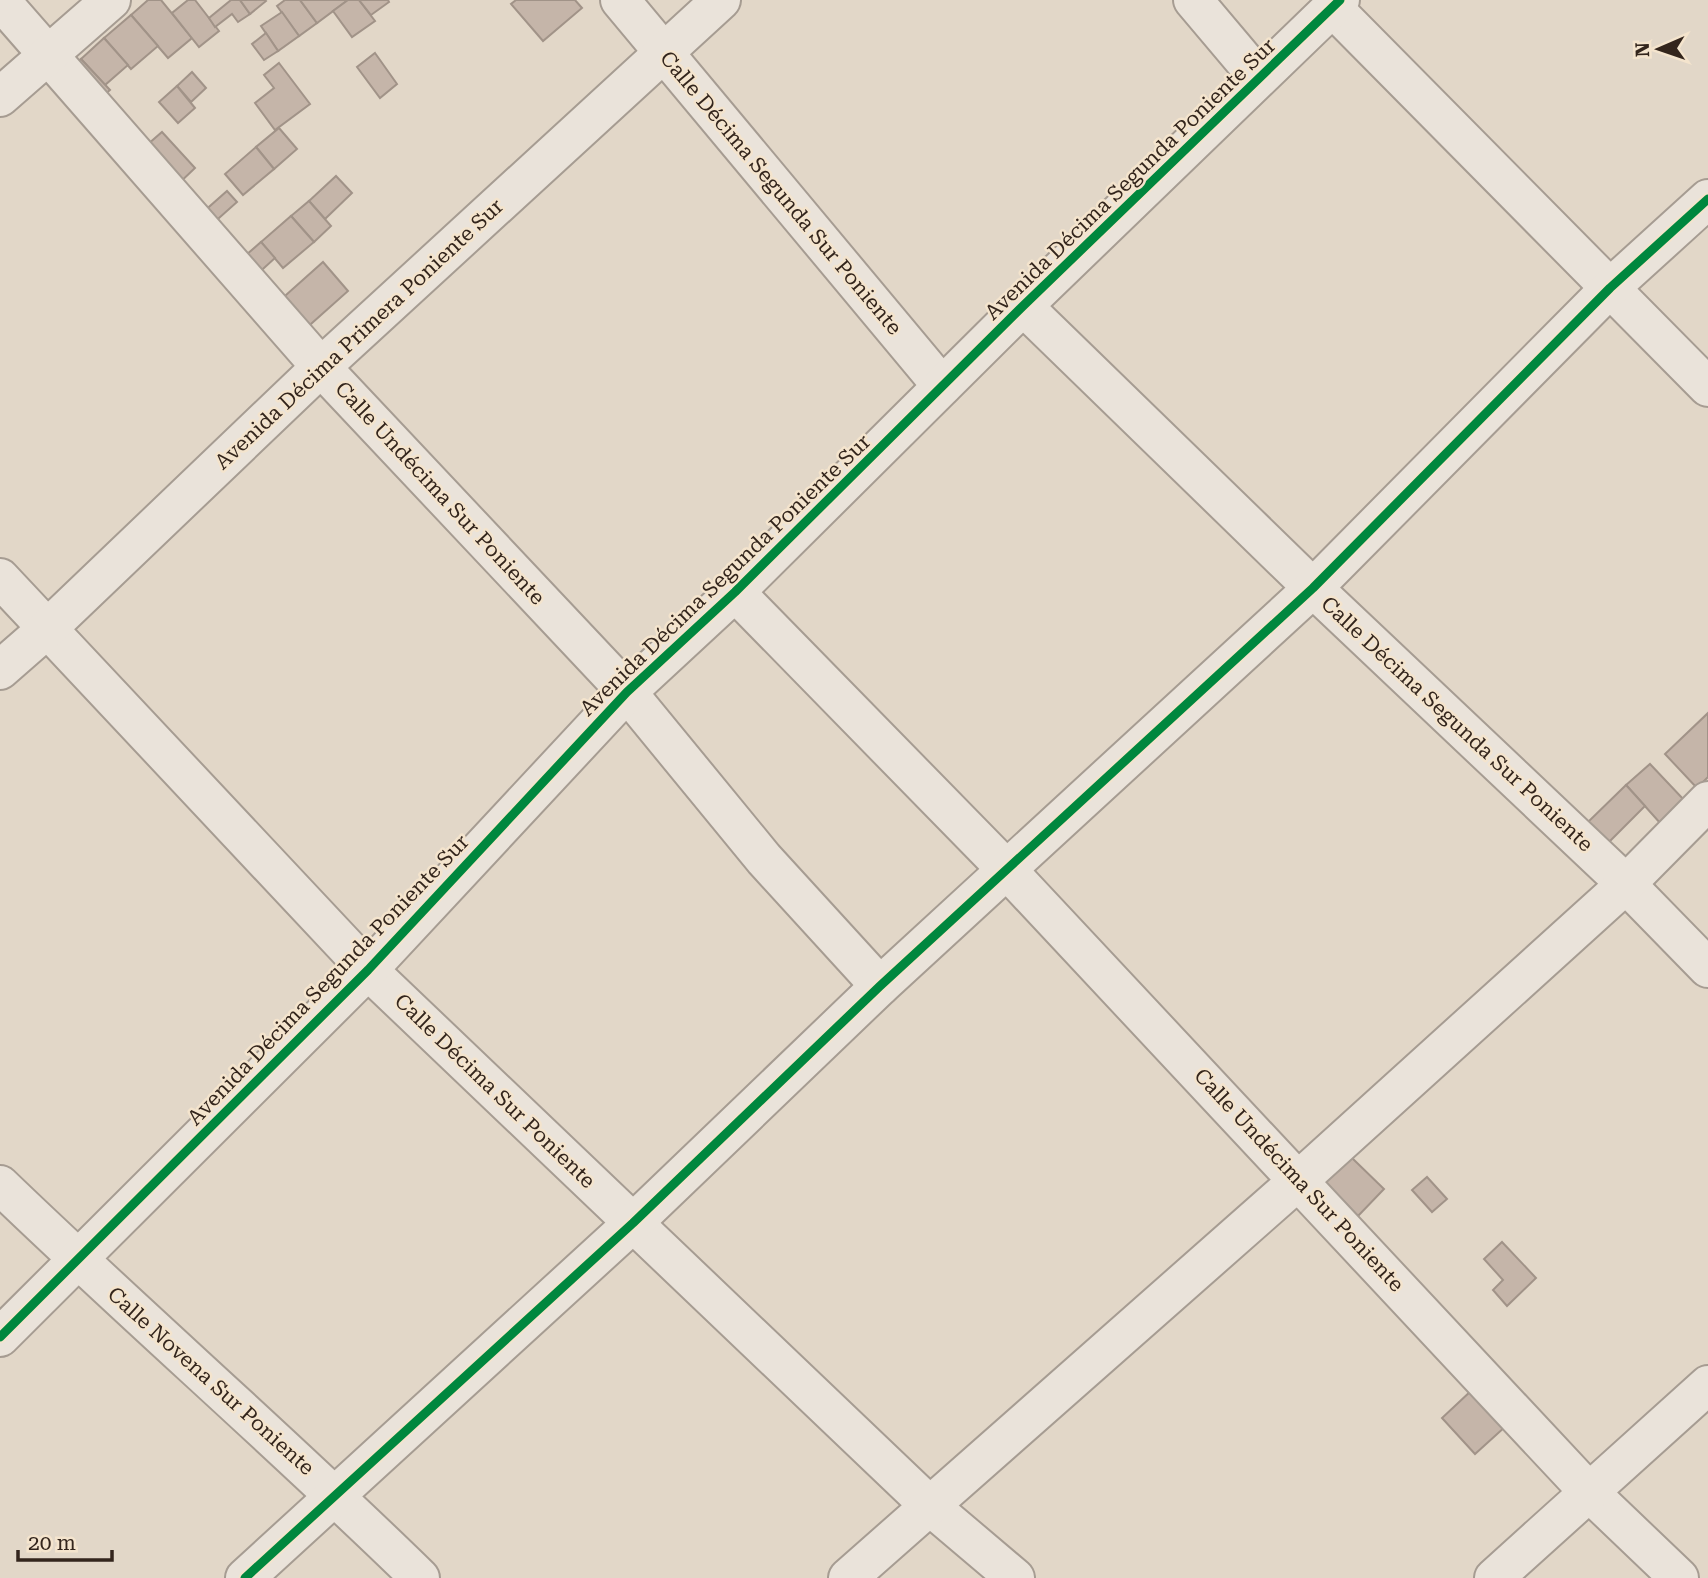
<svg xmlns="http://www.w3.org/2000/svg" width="1708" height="1578" font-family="'Roboto Serif',serif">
	<rect width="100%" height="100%" fill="#e2d7c8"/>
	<!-- building -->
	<g fill="#c5b5a9" stroke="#a19388" stroke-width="2">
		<polygon points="148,0 161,0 192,38 168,58 131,15"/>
		<polygon points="188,0 195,0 219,31 199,47 172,13"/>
		<polygon points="231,0 240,0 250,14 238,22 232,14 215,27 209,18"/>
		<polygon points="240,0 265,0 266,1 250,14"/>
		<polygon points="285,0 300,0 317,23 299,36 277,6"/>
		<polygon points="300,0 348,0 317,23"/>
		<polygon points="348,0 359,0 375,21 352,37 333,11"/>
		<polygon points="359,0 388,0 389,2 371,15"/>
		<polygon points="516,0 575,0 582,8 543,41 511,4"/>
		<polygon points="282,12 299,36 278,51 261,26"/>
		<polygon points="131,15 158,46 131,69 104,38"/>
		<polygon points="266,33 278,51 264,60 252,44"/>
		<polygon points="104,38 128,65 105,85 81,59"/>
		<polygon points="375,53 397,84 380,98 357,67"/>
		<polygon points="81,59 110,90 97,101 69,70"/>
		<polygon points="279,63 310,104 275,130 255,103 274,88 264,75"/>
		<polygon points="192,72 206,88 191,102 177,86"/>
		<polygon points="177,86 195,108 178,123 159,102"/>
		<polygon points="279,128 297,149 274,169 256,147"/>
		<polygon points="162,132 195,168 174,188 140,151"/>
		<polygon points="256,147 274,169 243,195 225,174"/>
		<polygon points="336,176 352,193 325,219 309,201"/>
		<polygon points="227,191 237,202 210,226 201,214"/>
		<polygon points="309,201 331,226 314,242 291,216"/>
		<polygon points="291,216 314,242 283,268 261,242"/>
		<polygon points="261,242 275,258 253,278 238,262"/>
		<polygon points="323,262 348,291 303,331 277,303"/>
		<polygon points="1708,713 1708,777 1697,788 1665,754"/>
		<polygon points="1650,764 1685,801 1661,824 1626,785"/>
		<polygon points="1626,785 1645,806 1608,843 1588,822"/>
		<polygon points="1351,1157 1384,1189 1358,1216 1325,1182"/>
		<polygon points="1427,1177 1447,1199 1432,1212 1412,1190"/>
		<polygon points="1502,1242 1536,1278 1507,1306 1493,1290 1503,1280 1484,1259"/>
		<polygon points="1472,1390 1506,1426 1475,1454 1442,1418"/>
	</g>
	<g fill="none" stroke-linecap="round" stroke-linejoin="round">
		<defs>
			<g id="minor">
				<polyline points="0,0 321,367 627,692 764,859 880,986"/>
				<polyline points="620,0 942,386"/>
				<polyline points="1193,0 1258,77"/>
				<polyline points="1332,7 1708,387"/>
				<polyline points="0,97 111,0"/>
				<polyline points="1023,306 1313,588 1626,884 1708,968"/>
				<polyline points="0,578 368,970 930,1506 1015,1578"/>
				<polyline points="735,592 1008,871 1588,1491 1679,1578"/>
				<polyline points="0,670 48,628 321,367 721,0"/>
				<path d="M 0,1185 C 138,1318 283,1444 420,1578"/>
				<polyline points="0,1337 368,970 627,692 735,592 1023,306 1340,0"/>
				<polyline points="245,1578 633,1223 880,986 1313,588 1610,288 1708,199"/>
				<polyline points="848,1578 1299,1180 1626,884 1708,801"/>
				<polyline points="1494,1578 1708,1385"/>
			</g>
		</defs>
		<!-- minor casing -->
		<use href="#minor" stroke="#a69c92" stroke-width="42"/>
		<!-- minor -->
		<use href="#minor" stroke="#eae3da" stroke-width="38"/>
		<defs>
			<g id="cycleway">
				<polyline points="0,1337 368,970 627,692 735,592 1023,306 1340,0"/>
				<polyline points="245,1578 633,1223 880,986 1313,588 1610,288 1708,199"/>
			</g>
		</defs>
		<!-- cycleway casing -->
		<use href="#cycleway" stroke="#f4e4cd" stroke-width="13"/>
		<!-- cycleway -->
		<use href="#cycleway" stroke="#00873e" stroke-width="9"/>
	</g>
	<g text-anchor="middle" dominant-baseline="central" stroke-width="5" stroke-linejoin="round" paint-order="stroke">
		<!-- street labels -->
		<g font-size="21" fill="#33251c" stroke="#f4e4cd">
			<text transform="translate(1130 179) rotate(-44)">Avenida Décima Segunda Poniente Sur</text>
			<text transform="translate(781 193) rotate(50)">Calle Décima Segunda Sur Poniente</text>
			<text transform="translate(359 334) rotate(-43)">Avenida Décima Primera Poniente Sur</text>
			<text transform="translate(440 493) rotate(47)">Calle Undécima Sur Poniente</text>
			<text transform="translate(725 575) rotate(-44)">Avenida Décima Segunda Poniente Sur</text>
			<text transform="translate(1457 724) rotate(43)">Calle Décima Segunda Sur Poniente</text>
			<text transform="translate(328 980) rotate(-46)">Avenida Décima Segunda Poniente Sur</text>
			<text transform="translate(495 1091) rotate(44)">Calle Décima Sur Poniente</text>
			<text transform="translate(1299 1180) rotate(47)">Calle Undécima Sur Poniente</text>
			<text transform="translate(211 1381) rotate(42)">Calle Novena Sur Poniente</text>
		</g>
	</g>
	<!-- north arrow -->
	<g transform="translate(1659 49) rotate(268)" stroke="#f4e4cd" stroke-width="5" paint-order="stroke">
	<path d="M0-5L12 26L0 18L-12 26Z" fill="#33251c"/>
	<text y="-10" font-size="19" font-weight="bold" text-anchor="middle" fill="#33251c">N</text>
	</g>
	<!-- scale -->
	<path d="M18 1550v10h94v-10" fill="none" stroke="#33251c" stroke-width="3.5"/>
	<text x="28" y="1550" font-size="21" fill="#33251c" stroke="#f4e4cd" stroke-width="5" paint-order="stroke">20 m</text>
</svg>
